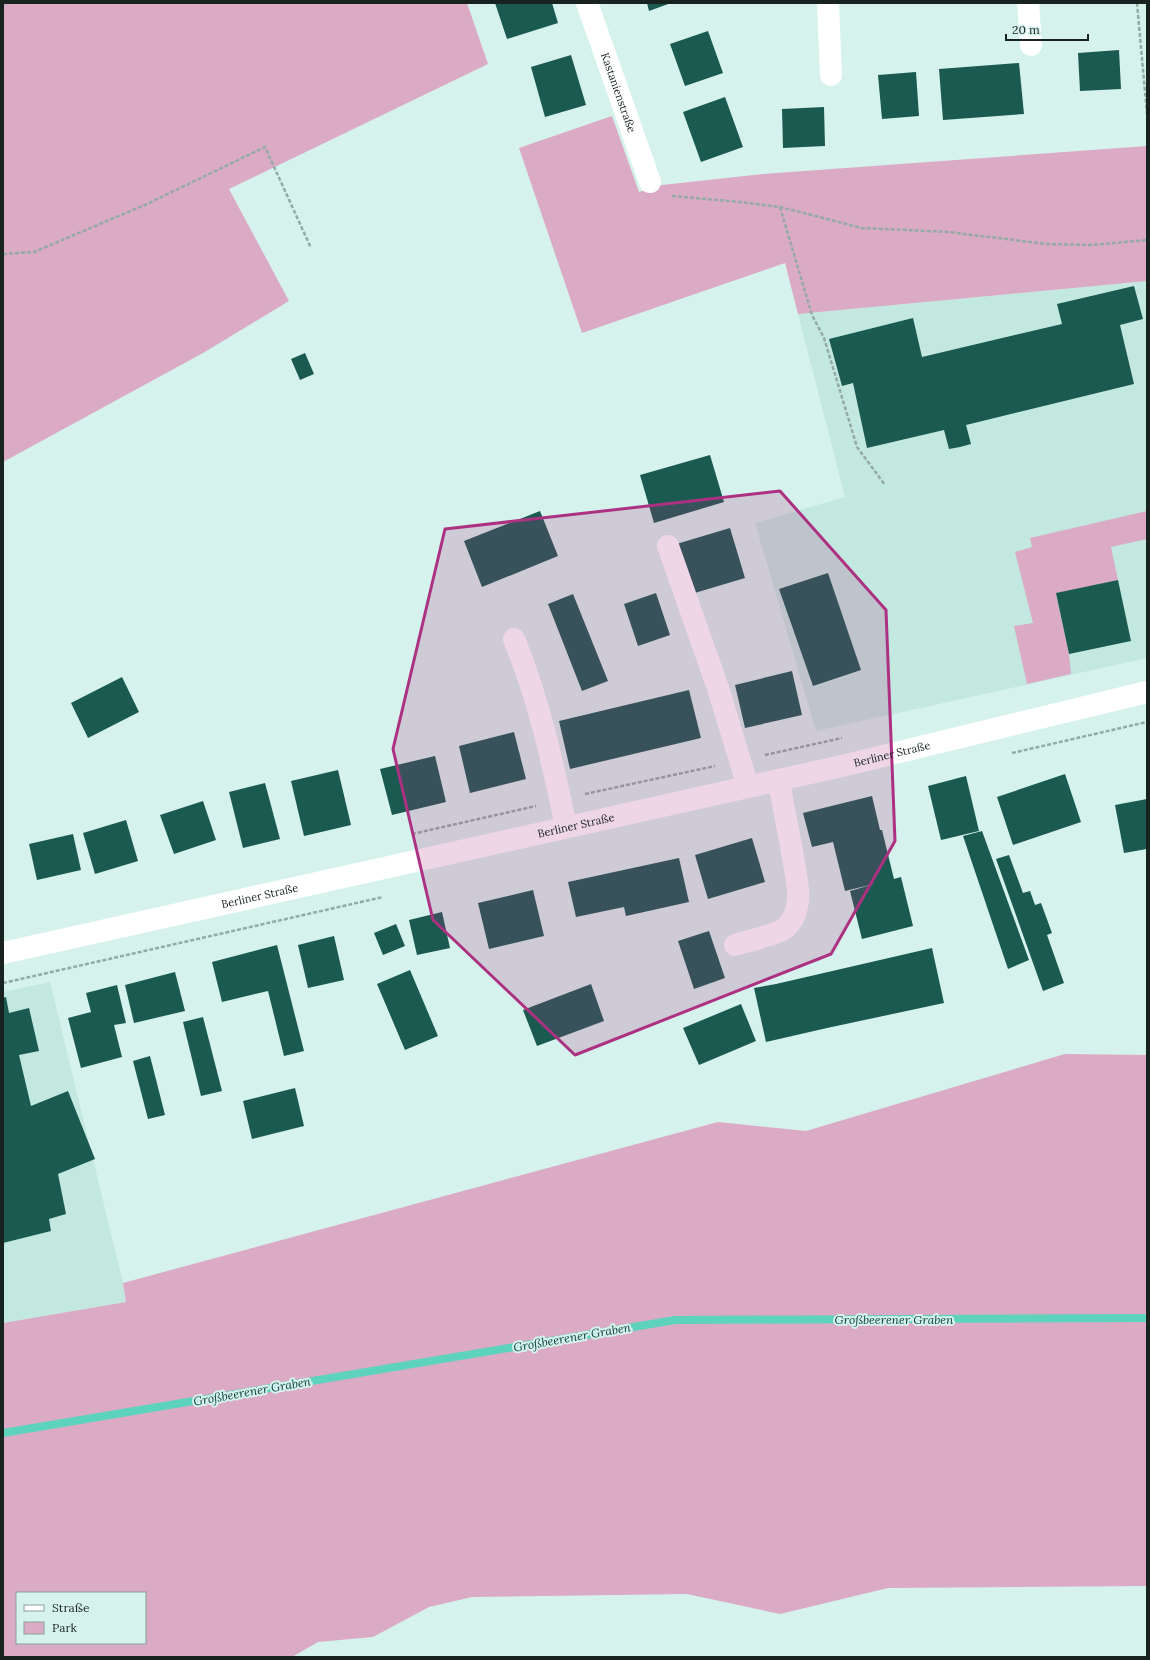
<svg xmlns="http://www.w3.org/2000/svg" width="1150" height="1660" font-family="Lora,serif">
	<rect width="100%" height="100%" fill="#d6f2ec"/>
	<!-- built -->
	<g fill="#c3e8df">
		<polygon points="1147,281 1147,658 816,731 755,523 845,497 798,314"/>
		<polygon points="50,982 123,1283 126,1302 3,1323 3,992"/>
	</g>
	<!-- green -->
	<g fill="#dbaac5" fill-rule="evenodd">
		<polygon points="3,3 467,3 488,64 229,189 289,301 203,353 3,462"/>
		<polygon points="612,116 639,192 662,185 763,174 1147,146 1147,281 798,314 785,263 582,333 519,148"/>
		<polygon points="1147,511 1147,539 1111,547 1118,580 1056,594 1069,654 1071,674 1027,684 1014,626 1033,623 1015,552 1032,547 1030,538"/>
		<path d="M 1065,1054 L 1147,1055 L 1147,1586 L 888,1588 L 780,1614 L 687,1594 L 472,1597 L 429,1607 L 373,1637 L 318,1642 L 292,1657 L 3,1657 L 3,1323 L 126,1302 L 123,1283 L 718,1122 L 806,1131 ZM 17,1593 L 145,1593 L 145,1643 L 17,1643 Z"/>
	</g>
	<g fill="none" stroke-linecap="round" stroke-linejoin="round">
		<!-- stream -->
		<polyline stroke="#5dd3be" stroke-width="8" points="3,1433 675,1320 1147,1318"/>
	</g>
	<!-- building -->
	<g fill="#1a5a50">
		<polygon points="495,3 552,3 558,23 507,39"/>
		<polygon points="647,3 671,3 649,11"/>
		<polygon points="708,31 723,73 685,86 670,44"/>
		<polygon points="1119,50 1121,89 1080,91 1078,53"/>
		<polygon points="571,55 586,105 545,117 531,67"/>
		<polygon points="1019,63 1024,114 943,120 939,69"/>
		<polygon points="916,72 919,116 882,119 878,75"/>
		<polygon points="725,97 743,147 701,162 683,112"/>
		<polygon points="824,107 825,146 783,148 782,109"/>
		<polygon points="1134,286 1143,319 1120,325 1134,384 966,425 971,444 960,447 949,449 944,430 867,448 853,383 842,386 829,339 913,318 922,357 1062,324 1057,304"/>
		<polygon points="305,353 314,374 300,380 291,359"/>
		<polygon points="710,455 724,502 654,523 640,475"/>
		<polygon points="540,511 558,556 482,587 464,541"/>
		<polygon points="730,528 745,578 688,595 673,545"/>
		<polygon points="828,573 861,670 813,686 779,589"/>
		<polygon points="1118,580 1131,641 1069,654 1056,593"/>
		<polygon points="656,593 670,635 638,646 624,604"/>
		<polygon points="573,594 608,681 582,691 548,604"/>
		<polygon points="792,671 802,715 745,728 735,685"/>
		<polygon points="122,677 139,712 88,738 71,703"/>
		<polygon points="689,690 701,738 570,769 559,721"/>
		<polygon points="514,732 526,779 470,793 459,746"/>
		<polygon points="435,756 446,802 392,815 380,769"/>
		<polygon points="338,770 351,825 304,836 291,781"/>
		<polygon points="1065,774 1081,822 1013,845 997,797"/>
		<polygon points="966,776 979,831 941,840 928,786"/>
		<polygon points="265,783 280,839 243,848 229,792"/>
		<polygon points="872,796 880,830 882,830 894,879 901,877 913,926 862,939 850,891 874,884 845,891 833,842 812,847 803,813"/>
		<polygon points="1147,799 1147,849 1124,853 1115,805"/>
		<polygon points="203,801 216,840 174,854 160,815"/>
		<polygon points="126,820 138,861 95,874 83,833"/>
		<polygon points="982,831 1029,960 1008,969 963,836"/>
		<polygon points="73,834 81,870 37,880 29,844"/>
		<polygon points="752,838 765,882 708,899 695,855"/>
		<polygon points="1009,855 1023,893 1030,891 1035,905 1041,903 1052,933 1047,935 1064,983 1043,991 996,859"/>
		<polygon points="679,858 689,902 626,916 624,907 576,917 568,882"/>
		<polygon points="533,890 544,936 489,949 478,903"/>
		<polygon points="442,912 450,948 417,955 409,920"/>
		<polygon points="396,924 405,946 383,955 374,933"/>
		<polygon points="709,931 725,978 694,989 678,941"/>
		<polygon points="334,936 344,980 308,988 298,945"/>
		<polygon points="277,945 304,1051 284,1056 268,991 222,1002 212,962"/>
		<polygon points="932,948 944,1003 827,1028 766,1042 754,988 776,984"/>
		<polygon points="410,970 438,1036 405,1050 377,984"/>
		<polygon points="175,972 185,1011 134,1023 125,985"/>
		<polygon points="591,984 604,1021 537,1046 523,1010"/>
		<polygon points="117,985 126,1023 114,1025 122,1057 81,1068 68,1018 91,1012 86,993"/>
		<polygon points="6,997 9,1013 29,1008 39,1051 19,1055 31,1106 68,1091 95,1159 58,1174 66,1214 49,1219 51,1231 3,1243 3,998"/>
		<polygon points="741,1004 756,1041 699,1065 683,1028"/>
		<polygon points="203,1017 222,1091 201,1096 183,1022"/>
		<polygon points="150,1056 165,1115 148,1119 133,1061"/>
		<polygon points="295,1088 304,1126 252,1139 243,1101"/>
	</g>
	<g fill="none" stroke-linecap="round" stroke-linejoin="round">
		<!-- path -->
		<g stroke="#94aaa5" stroke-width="2.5" stroke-dasharray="4 2" stroke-linecap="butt">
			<polyline points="1137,3 1147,114"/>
			<polyline points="672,196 740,202 780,207 862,228 949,232 1046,244 1092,245 1147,240"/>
			<polyline points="780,207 812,315 824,338 857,447 885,485"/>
			<polyline points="3,254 34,252 147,204 265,147 311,248"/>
			<polyline points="1012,753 1147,722"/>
			<polyline points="765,755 842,738"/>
			<polyline points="585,794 715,766"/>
			<polyline points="412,834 536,806"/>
			<polyline points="3,983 383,897"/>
		</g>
		<!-- minor -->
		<g stroke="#fff" stroke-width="22">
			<path id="s1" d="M 587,3 L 650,182"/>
			<polyline points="828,3 831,75"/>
			<polyline points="1028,3 1031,45"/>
			<polyline points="668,546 718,688 748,787"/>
			<path d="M 514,639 C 539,700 553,764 566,827"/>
			<path d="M 735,945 C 745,942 777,934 784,929 C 793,922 797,911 798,900 C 799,888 796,875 794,864 C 790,836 783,808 779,780"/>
			<path id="s2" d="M 3,953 L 842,766 L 1147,692"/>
		</g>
	</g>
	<!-- marked area -->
	<path fill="#ad3183" fill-opacity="0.2" stroke="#ad3183" stroke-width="3" stroke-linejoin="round" d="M 780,491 L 886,610 L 895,841 L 831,954 L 575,1055 L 433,920 L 393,749 L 445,529 Z"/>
	<g text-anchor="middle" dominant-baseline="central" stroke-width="4" stroke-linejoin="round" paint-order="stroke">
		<!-- street labels -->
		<g font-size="11" fill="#182320" stroke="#d6f2ec">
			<text stroke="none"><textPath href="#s1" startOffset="95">Kastanienstraße</textPath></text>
			<text stroke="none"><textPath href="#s2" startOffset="911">Berliner Straße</textPath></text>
			<text stroke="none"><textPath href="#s2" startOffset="587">Berliner Straße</textPath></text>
			<text stroke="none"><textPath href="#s2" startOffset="263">Berliner Straße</textPath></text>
		</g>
		<!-- water labels -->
		<g font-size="12" font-style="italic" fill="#053e35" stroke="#d6f2ec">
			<text x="894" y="1319">Großbeerener Graben</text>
			<text transform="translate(572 1337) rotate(-10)">Großbeerener Graben</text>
			<text transform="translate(252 1391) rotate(-10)">Großbeerener Graben</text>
		</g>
	</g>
	<!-- border -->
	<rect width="1150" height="1660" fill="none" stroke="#182320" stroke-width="8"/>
	<!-- legend -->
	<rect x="16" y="1592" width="130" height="52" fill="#d6f2ec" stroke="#8a9f9a"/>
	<rect x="24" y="1605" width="20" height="6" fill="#ffffff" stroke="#8a9f9a"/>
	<text x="52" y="1612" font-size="12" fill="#182320">Straße</text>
	<rect x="24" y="1622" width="20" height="12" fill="#dbaac5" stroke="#8a9f9a"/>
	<text x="52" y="1632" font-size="12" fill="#182320">Park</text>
	<!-- scale -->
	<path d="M1006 34v6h82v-6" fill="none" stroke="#182320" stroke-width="2"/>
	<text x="1012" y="34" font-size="12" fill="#182320" stroke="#d6f2ec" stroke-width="3" paint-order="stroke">20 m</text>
</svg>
